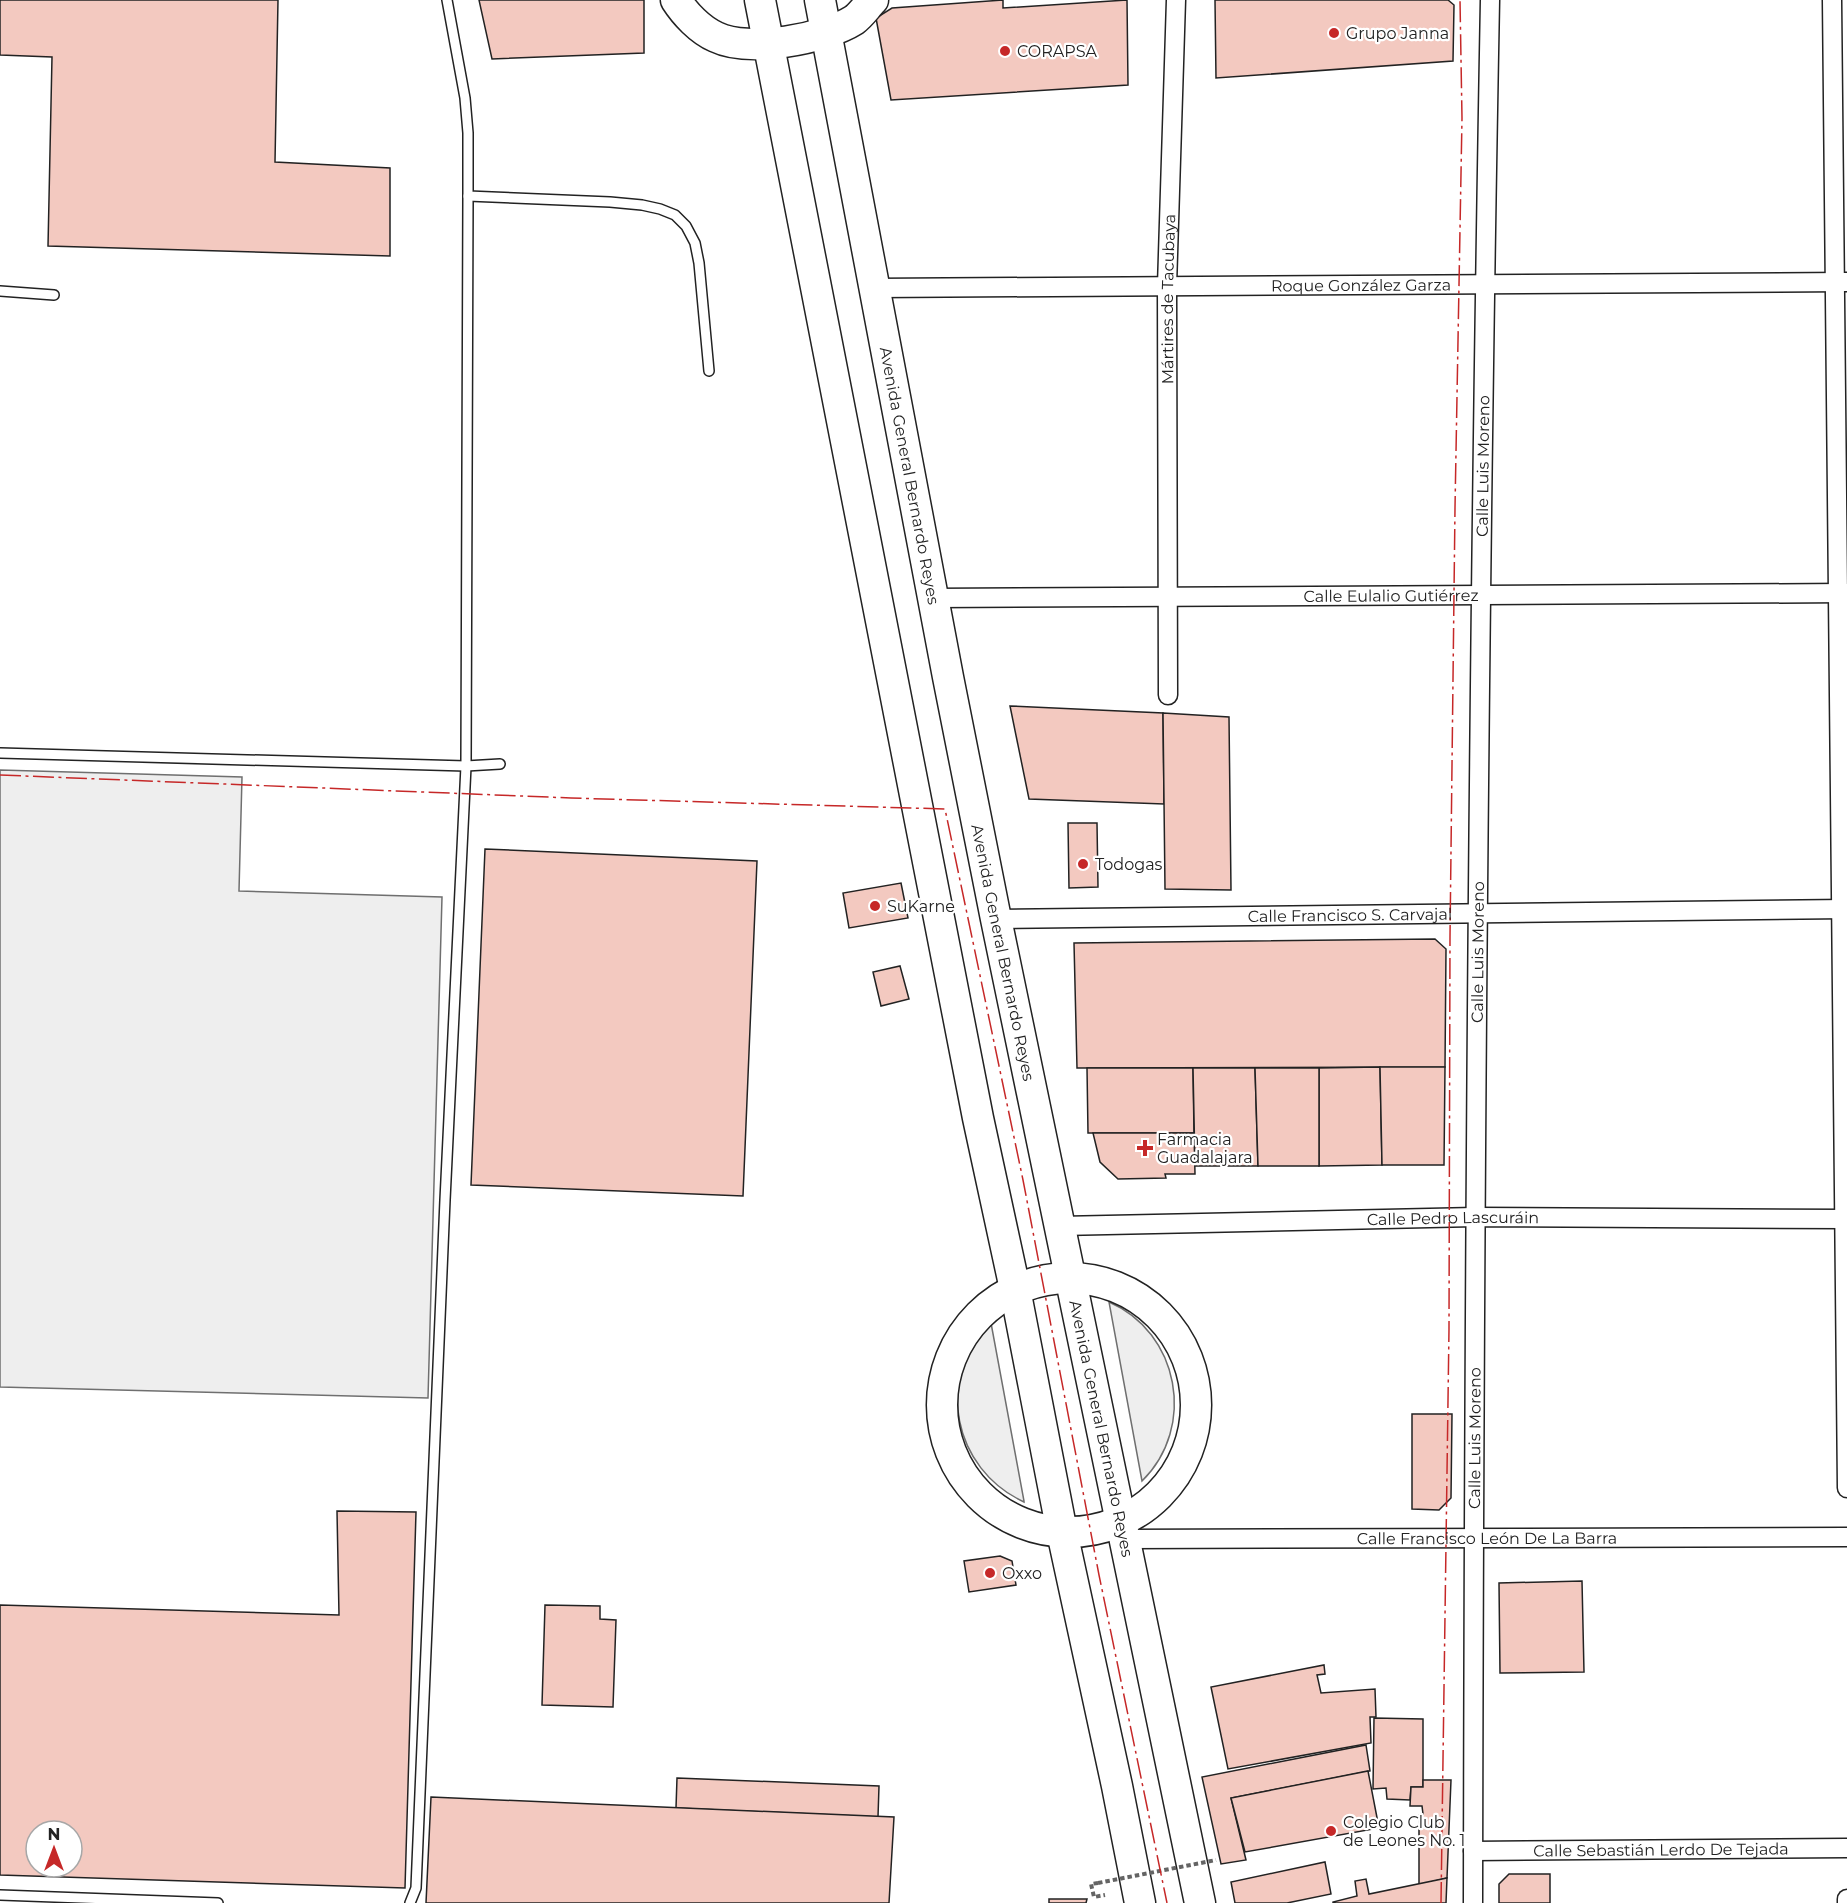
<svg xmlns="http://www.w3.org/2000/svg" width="1847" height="1903" font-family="Montserrat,sans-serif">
	<rect width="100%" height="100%" fill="#fff"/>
	<!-- green -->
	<g fill="#eee" stroke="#6f6f6f" stroke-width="1.5">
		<polygon points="0,770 242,777 239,891 442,897 428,1398 0,1387"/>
		<path d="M 1109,1302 C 1179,1332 1197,1427 1142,1481 Z"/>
		<path d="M 991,1323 L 1024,1501 L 1024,1502 C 953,1469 934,1378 991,1323 Z"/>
	</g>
	<!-- building -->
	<g fill="#f3c9c0" stroke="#222" stroke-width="1.5" fill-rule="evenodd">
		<polygon points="0,0 278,0 275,162 390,168 390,256 48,246 52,57 0,55"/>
		<polygon points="479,0 644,0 644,53 492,59"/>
		<polygon points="1003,0 1003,8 1127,0 1128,85 891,100 876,18 892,8"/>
		<polygon points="1215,0 1448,0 1454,5 1453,61 1216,78"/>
		<polygon points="1010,706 1163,713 1164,804 1029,799"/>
		<polygon points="1163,713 1229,717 1231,890 1165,889"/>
		<polygon points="1068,823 1097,823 1098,887 1069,888"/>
		<polygon points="485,849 757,861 743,1196 471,1185"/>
		<polygon points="901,883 908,918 849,928 843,893"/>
		<polygon points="1435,939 1446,949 1445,1067 1077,1068 1074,943"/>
		<polygon points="900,966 909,999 881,1006 873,972"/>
		<polygon points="1380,1067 1382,1165 1319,1166 1319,1068"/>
		<polygon points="1380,1067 1445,1067 1444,1165 1382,1165"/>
		<polygon points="1087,1068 1193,1068 1194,1133 1088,1133"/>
		<polygon points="1193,1068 1255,1068 1258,1166 1195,1166"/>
		<polygon points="1255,1068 1319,1068 1319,1166 1258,1166"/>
		<polygon points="1093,1133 1194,1133 1195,1174 1165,1174 1166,1178 1118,1179 1100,1162"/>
		<polygon points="1412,1414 1452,1414 1451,1498 1439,1510 1412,1509"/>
		<path d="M 337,1511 L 416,1512 L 405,1888 L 0,1875 L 0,1605 L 339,1615 ZM 36,1831 L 72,1831 L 72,1867 L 36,1867 Z"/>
		<polygon points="1000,1556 1012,1561 1016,1585 969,1592 964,1561"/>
		<polygon points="1582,1581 1584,1672 1500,1673 1499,1583"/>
		<polygon points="545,1605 600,1606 600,1619 616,1620 613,1707 542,1705"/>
		<polygon points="1324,1665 1325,1674 1317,1675 1321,1693 1375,1689 1376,1717 1370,1717 1371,1743 1228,1769 1211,1687"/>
		<polygon points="1374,1718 1423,1719 1423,1787 1411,1787 1410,1800 1387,1799 1386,1788 1373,1789"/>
		<polygon points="1366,1745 1370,1771 1231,1798 1246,1860 1221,1864 1202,1777"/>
		<polygon points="1368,1771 1379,1828 1245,1852 1231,1798"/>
		<polygon points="677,1778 879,1786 878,1817 676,1808"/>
		<polygon points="1423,1780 1451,1780 1447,1878 1419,1885 1419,1815 1423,1814 1422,1806 1410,1806 1411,1787 1423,1787"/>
		<polygon points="431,1797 894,1817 889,1903 426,1903"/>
		<polygon points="1325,1862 1331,1894 1287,1903 1235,1903 1231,1882"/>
		<polygon points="1509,1874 1550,1874 1550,1903 1499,1903 1499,1884"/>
		<polygon points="1447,1878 1446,1903 1333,1903 1333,1902 1357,1896 1355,1881 1366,1879 1369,1894"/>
		<polygon points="1049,1899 1087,1899 1086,1903 1049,1903"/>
	</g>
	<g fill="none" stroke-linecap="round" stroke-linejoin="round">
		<defs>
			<g id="service">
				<polyline points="447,0 465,98 468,133 468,196 610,202 642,205 660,209 675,215 686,226 695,243 699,263 709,371"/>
				<polyline points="0,291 54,295"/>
				<polyline points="0,753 466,766 500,764"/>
				<polyline points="0,1895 218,1903"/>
				<polyline points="410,1903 416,1888 445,1200 466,766 468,196"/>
			</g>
			<g id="minor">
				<polyline points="1832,0 1847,1488"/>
				<path id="s1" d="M 875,288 L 1847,282"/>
				<path id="s2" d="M 933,598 L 1847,593"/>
				<path id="s3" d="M 1168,695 L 1167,286 L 1176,0"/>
				<path id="s4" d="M 996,919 L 1847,909"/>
				<path id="s5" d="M 1060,1226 L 1475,1217 L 1847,1219"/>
				<path id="s6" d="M 1125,1539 L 1847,1537"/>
				<path id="s7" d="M 1473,1851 L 1847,1848"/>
				<path id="s8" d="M 1473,1903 C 1474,1269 1478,634 1490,0"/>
				<polyline points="1847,1903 1847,1899"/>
			</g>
			<g id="primary">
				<path d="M 676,0 C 685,14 700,30 716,37 C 749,53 824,39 854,20 C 861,15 867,6 873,0"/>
				<polyline points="760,0 978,1118 1015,1289 1062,1532 1117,1786 1140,1903"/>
				<path id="s9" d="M 820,0 L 948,677 L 996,919 L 1200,1903"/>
				<circle cx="1069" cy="1405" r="127"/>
			</g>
		</defs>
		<!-- service casing -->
		<use href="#service" stroke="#222" stroke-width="12"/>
		<!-- minor casing -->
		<use href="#minor" stroke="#222" stroke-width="21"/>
		<!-- primary casing -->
		<use href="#primary" stroke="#222" stroke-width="33"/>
		<!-- path -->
		<polyline stroke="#646464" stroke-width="4" stroke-dasharray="4.5 3" stroke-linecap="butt" points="1098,1883 1091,1884 1094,1897 1105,1895"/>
		<!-- service -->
		<use href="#service" stroke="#fff" stroke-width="9"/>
		<!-- minor -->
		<use href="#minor" stroke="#fff" stroke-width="18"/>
		<!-- primary -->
		<use href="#primary" stroke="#fff" stroke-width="30"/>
		<!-- path-bridge -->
		<polyline stroke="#646464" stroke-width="4" stroke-dasharray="4.5 3" stroke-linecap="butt" points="1098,1883 1216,1860"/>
		<!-- power -->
		<g stroke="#c62828" stroke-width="1.5" stroke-dasharray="21 4.5 3 4.5" stroke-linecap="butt">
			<polyline points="0,775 571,798 945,809 1023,1180 1099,1575 1167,1903"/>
			<polyline points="1441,1903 1449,1329 1450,937 1455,508 1462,118 1460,0"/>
		</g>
	</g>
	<!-- markers -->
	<g fill="#c62828" stroke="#fff" stroke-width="2">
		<circle cx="1334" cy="33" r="6"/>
		<circle cx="1005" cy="51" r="6"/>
		<circle cx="1083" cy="864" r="6"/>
		<circle cx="875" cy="906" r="6"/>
		<path d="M1142 1139h6v6h6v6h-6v6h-6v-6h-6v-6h6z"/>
		<circle cx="990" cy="1573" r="6"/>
		<circle cx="1331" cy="1831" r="6"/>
	</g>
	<g text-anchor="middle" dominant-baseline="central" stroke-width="4.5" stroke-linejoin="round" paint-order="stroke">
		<!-- poi labels -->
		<g font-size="16" fill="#222" stroke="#fff" text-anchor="start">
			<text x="1346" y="33">Grupo Janna</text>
			<text x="1017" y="51">CORAPSA</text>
			<text x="1095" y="864">Todogas</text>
			<text x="887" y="906">SuKarne</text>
			<text x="1157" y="1139">Farmacia<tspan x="1157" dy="18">Guadalajara</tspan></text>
			<text x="1002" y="1573">Oxxo</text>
			<text x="1343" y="1822">Colegio Club<tspan x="1343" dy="18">de Leones No. 1</tspan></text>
		</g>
		<!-- street labels -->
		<g font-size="16" fill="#222" stroke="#fff">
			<text stroke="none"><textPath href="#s1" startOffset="486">Roque González Garza</textPath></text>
			<text stroke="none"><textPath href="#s3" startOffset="396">Mártires de Tacubaya</textPath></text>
			<text stroke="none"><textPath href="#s8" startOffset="1437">Calle Luis Moreno</textPath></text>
			<text stroke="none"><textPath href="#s9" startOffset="484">Avenida General Bernardo Reyes</textPath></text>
			<text stroke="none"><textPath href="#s2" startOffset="458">Calle Eulalio Gutiérrez</textPath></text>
			<text stroke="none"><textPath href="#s4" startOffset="354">Calle Francisco S. Carvajal</textPath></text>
			<text stroke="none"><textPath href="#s8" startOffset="951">Calle Luis Moreno</textPath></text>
			<text stroke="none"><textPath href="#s9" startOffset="970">Avenida General Bernardo Reyes</textPath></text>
			<text stroke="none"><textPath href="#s5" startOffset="393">Calle Pedro Lascuráin</textPath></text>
			<text stroke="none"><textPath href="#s9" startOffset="1456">Avenida General Bernardo Reyes</textPath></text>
			<text stroke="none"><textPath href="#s8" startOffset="465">Calle Luis Moreno</textPath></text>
			<text stroke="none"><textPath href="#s6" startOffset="362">Calle Francisco León De La Barra</textPath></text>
			<text stroke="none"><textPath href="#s7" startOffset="188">Calle Sebastián Lerdo De Tejada</textPath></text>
		</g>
	</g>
	<!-- north arrow -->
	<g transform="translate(54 1849)"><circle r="28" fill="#ffffff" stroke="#a7a7a7" stroke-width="1.5"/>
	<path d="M0-4.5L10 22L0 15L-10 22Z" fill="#c62828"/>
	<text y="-9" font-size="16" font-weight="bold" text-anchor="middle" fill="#222222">N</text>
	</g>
</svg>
